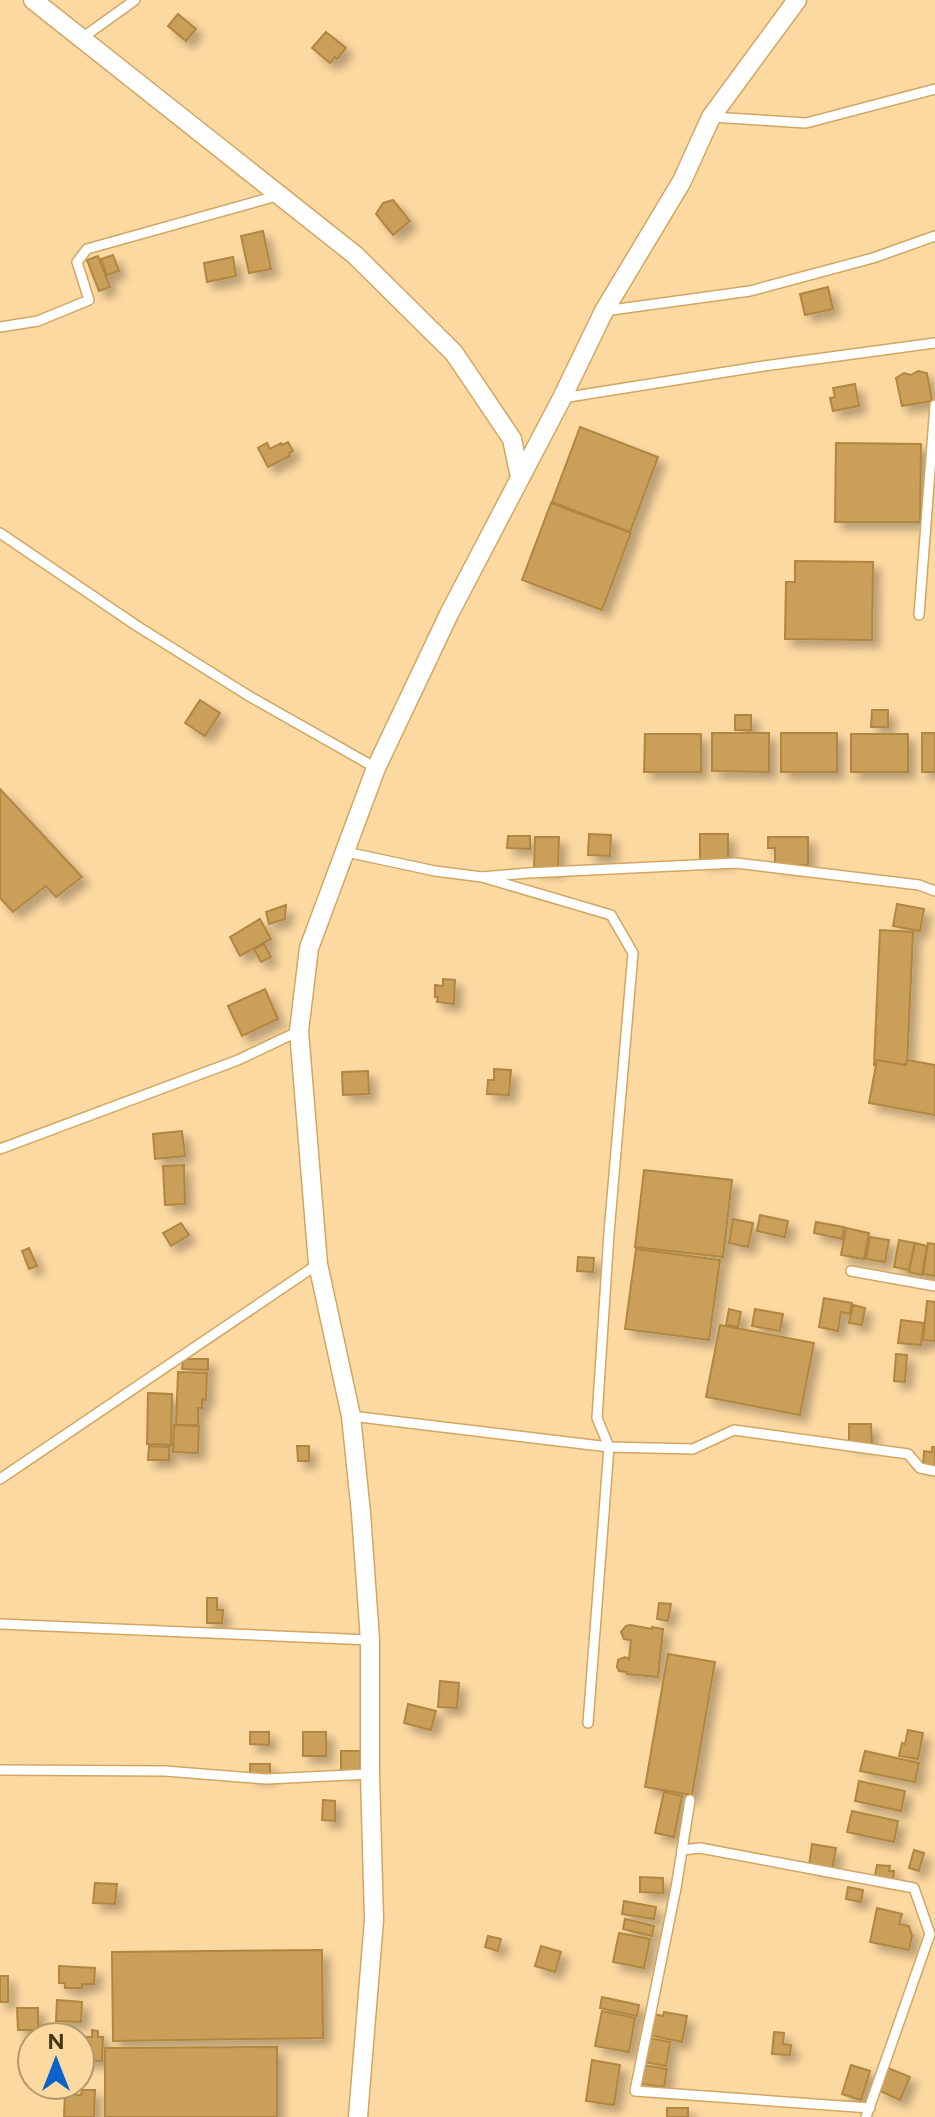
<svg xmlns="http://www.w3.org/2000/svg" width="935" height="2117" font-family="Figtree,sans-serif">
	<defs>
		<filter id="shadow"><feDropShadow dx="7" dy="7" stdDeviation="4" flood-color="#0004"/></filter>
	</defs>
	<rect width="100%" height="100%" fill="#fdd9a2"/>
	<!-- building -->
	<g fill="#ca9f5a" stroke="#b08640" stroke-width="2" filter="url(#shadow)">
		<polygon points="178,14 196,29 186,41 168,26"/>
		<polygon points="326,32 346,48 337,59 335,57 330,63 312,48"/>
		<polygon points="393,200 410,221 393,235 376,214 383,203"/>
		<polygon points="263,231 271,269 249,273 241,236"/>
		<polygon points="113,255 119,271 107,275 101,259"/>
		<polygon points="98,256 110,287 99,291 87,260"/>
		<polygon points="233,257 236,276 207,282 204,263"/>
		<polygon points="828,287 833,309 805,315 800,294"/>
		<polygon points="918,371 927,373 932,401 902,406 896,378 904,373 911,375"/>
		<polygon points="855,384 859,406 833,411 830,398 835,397 833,388"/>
		<polygon points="580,427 658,457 630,532 552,502"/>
		<polygon points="288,442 293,451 289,453 290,456 268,467 258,448 267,443 270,449 281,443 282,445"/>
		<polygon points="836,443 921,444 920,522 835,522"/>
		<polygon points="551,503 631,533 602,610 522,580"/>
		<polygon points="795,561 873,562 872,640 785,639 786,582 795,582"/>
		<polygon points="200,700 220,713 205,736 185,723"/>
		<polygon points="872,710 888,710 888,727 871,727"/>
		<rect x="735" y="715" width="16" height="15"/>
		<polygon points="712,733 769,733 769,772 712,771"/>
		<rect x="781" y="733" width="56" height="39"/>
		<rect x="922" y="733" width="13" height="39"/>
		<polygon points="645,734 701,734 701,772 644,772"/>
		<rect x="851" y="734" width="57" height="38"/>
		<polygon points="0,789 82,877 56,897 46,886 13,912 0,898"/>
		<polygon points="589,834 611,835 610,856 588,855"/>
		<rect x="700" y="834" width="28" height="27"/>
		<polygon points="508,836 530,836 530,849 507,848"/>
		<polygon points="535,837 559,837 558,870 534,869"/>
		<polygon points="768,837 808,837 808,865 775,865 775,848 768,848"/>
		<polygon points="897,904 924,909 920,931 893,926"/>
		<polygon points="286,905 285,919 269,924 266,912"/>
		<polygon points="260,919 271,939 240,956 230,937"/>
		<polygon points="880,930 913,932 907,1066 874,1065"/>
		<polygon points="264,944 271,957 261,962 254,949"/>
		<polygon points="443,979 455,980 454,1004 437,1002 438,997 435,997 435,985 443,986"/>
		<polygon points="265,989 278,1019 242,1036 228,1006"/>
		<polygon points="877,1060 906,1065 907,1060 935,1065 935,1115 869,1103"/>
		<polygon points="494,1069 511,1070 509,1095 487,1094 488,1080 494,1080"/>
		<polygon points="368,1071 369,1094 343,1095 342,1072"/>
		<polygon points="182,1131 185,1156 155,1159 153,1134"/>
		<polygon points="184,1165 185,1204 165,1205 163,1166"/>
		<polygon points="644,1170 732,1180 723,1257 635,1247"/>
		<polygon points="760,1215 788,1221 785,1237 757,1231"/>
		<polygon points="733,1219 753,1223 748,1247 729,1243"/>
		<polygon points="816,1222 844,1227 842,1239 814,1233"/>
		<polygon points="181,1223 189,1235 171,1246 163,1233"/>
		<polygon points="846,1228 869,1233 864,1259 841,1255"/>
		<polygon points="870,1237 889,1240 885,1262 866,1259"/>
		<polygon points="899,1240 915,1243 909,1270 894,1267"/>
		<polygon points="915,1243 927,1246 922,1275 909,1272"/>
		<polygon points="928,1243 935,1244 935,1276 923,1274"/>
		<polygon points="29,1248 37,1266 29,1269 22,1251"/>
		<polygon points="636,1249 720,1260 709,1340 625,1329"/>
		<polygon points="578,1257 594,1258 593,1272 577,1271"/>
		<polygon points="824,1298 852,1303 850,1314 841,1312 838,1331 819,1327"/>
		<polygon points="927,1301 935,1302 935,1341 923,1340"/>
		<polygon points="853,1305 865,1308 862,1325 849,1323"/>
		<polygon points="729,1309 741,1312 738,1327 726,1325"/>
		<polygon points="755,1309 783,1314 780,1331 752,1326"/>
		<polygon points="901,1320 924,1323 921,1345 898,1343"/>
		<polygon points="720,1325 814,1343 800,1415 706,1397"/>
		<polygon points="896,1354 907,1355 905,1382 894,1381"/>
		<polygon points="183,1359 208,1359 208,1370 182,1369"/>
		<polygon points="178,1372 207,1373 206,1400 202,1399 202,1408 198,1408 198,1425 176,1425"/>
		<polygon points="148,1393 172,1394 171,1445 147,1444"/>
		<polygon points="849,1424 871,1424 872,1444 849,1444"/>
		<polygon points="174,1425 199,1426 198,1453 173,1452"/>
		<polygon points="149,1446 169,1447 169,1460 148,1460"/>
		<polygon points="297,1446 309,1446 309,1461 298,1461"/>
		<polygon points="932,1447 935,1447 935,1466 923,1466 924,1451 932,1452"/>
		<polygon points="207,1598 217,1598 217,1610 223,1610 222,1623 207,1623"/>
		<polygon points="659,1603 671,1604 668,1621 657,1619"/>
		<polygon points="630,1625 652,1629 652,1627 663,1629 658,1677 627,1674 627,1672 619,1671 617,1667 618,1660 625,1657 629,1659 631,1640 624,1639 621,1632 626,1626"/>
		<polygon points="668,1654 715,1662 692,1795 645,1787"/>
		<polygon points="440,1681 459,1683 457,1708 438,1707"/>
		<polygon points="408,1704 436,1711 431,1730 404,1723"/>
		<polygon points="908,1730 923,1733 918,1759 899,1756 902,1743 905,1744"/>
		<polygon points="250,1732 269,1732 269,1745 250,1744"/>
		<rect x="303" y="1732" width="23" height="24"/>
		<rect x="341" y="1751" width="19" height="20"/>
		<polygon points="865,1751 919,1763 915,1782 860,1771"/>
		<rect x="250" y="1764" width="20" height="12"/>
		<polygon points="859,1781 905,1791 901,1811 855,1801"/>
		<polygon points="664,1792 682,1796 674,1837 655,1833"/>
		<polygon points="323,1800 335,1801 335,1821 322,1820"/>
		<polygon points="852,1811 898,1821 894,1842 847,1832"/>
		<polygon points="812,1844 836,1848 832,1870 809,1866"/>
		<polygon points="914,1850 924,1853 919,1871 909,1868"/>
		<polygon points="877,1865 890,1866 889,1871 894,1871 893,1879 875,1876"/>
		<polygon points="640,1877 663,1878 663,1893 640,1892"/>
		<polygon points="95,1883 117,1884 115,1904 93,1903"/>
		<polygon points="848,1887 863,1890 861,1902 846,1899"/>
		<polygon points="624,1901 656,1907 654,1919 622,1914"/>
		<polygon points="877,1908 902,1914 899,1924 909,1926 912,1936 909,1950 870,1942"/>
		<polygon points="625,1919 654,1926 652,1936 623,1929"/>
		<polygon points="619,1933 650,1939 644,1968 613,1962"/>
		<polygon points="488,1936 501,1939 498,1951 485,1947"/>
		<polygon points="541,1946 561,1952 555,1972 535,1966"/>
		<polygon points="322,1950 323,2038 113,2041 112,1952"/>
		<polygon points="59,1966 95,1968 94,1984 82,1984 82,1988 65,1988 65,1983 59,1983"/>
		<rect x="0" y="1976" width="8" height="26"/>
		<polygon points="602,1997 639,2005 637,2016 600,2008"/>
		<polygon points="57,2000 82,2002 81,2022 56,2021"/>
		<polygon points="17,2008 38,2008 38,2030 18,2030"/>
		<polygon points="602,2011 635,2018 629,2052 595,2046"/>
		<polygon points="664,2012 687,2016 682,2042 649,2035 653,2014 663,2016"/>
		<polygon points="92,2030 98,2031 98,2037 103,2037 102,2061 80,2060 80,2037 72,2036 92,2037"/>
		<polygon points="774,2032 784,2033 783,2044 791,2045 790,2055 772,2054"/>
		<polygon points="649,2038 670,2042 666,2066 644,2062"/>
		<polygon points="277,2047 277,2117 105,2117 105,2048"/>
		<polygon points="592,2060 620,2065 614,2105 586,2101"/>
		<polygon points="643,2065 667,2069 664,2087 641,2084"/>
		<polygon points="851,2065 870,2071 861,2100 842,2094"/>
		<polygon points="888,2068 910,2077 900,2100 878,2090"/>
		<polygon points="82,2090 95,2090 94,2117 64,2117 65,2094 81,2095"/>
		<rect x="667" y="2108" width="21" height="9"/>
	</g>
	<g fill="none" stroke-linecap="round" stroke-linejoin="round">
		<defs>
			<g id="lane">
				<polyline points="82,38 135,0"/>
				<polyline points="711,117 806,123 935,89"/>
				<polyline points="604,311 750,291 873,258 935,236"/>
				<polyline points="0,327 38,321 89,300 77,262 87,249 280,195"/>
				<polyline points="562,398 764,366 935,343"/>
				<polyline points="0,533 137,626 249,696 376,768"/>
				<polyline points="919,615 935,405"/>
				<polyline points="346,852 435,871 482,877 528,873 736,863 919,885 935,891"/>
				<polyline points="482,877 611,915 633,953 609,1233 597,1418 609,1447 588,1723"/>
				<polyline points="0,1149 238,1060 299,1031"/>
				<polyline points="851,1271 935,1286"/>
				<polyline points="351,1416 609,1447 693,1449 734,1430 908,1454 920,1468 935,1471"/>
				<polyline points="0,1479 318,1264"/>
				<polyline points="0,1624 370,1640"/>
				<polyline points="0,1770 165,1771 266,1779 370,1774"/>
				<polyline points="690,1800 676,1888 635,2091 870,2108"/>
				<polyline points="682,1850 700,1848 914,1888 930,1934 866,2117"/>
			</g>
			<g id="street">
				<polyline points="33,0 355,255 454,353 512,439 520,477"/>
				<polyline points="358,2117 374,1920 370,1774 370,1640 361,1513 351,1416 318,1264 299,1031 309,948 376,768 449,614 562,398 604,311 682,181 711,117 797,0"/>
			</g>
		</defs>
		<!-- lane casing -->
		<use href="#lane" stroke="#d2a662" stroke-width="12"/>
		<!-- street casing -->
		<use href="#street" stroke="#d2a662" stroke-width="21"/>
		<!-- lane -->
		<use href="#lane" stroke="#fff" stroke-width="9"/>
		<!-- street -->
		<use href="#street" stroke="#fff" stroke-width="18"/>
	</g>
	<!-- north arrow -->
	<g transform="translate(56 2061)"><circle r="38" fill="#fdd9a2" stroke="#b3976a" stroke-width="2"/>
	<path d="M0-6L14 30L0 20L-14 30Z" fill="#0c62cb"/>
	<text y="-12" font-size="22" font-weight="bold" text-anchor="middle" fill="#453417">N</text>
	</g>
</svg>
